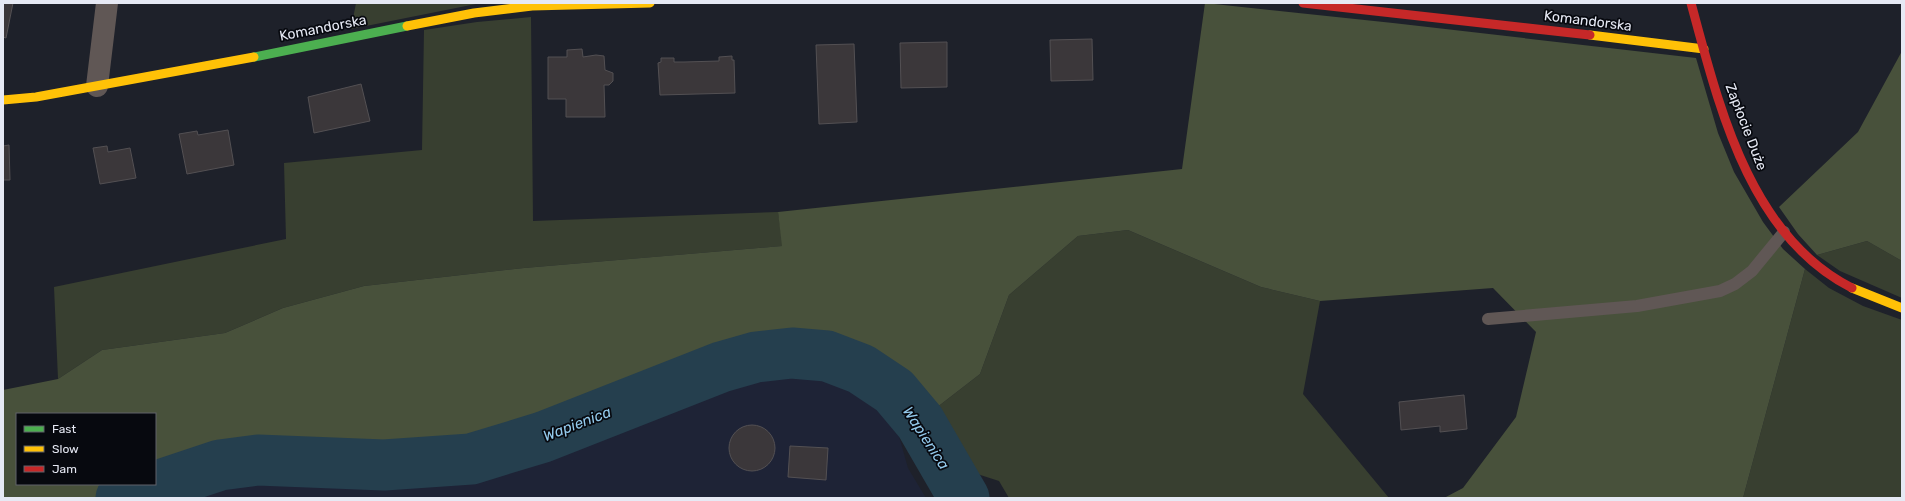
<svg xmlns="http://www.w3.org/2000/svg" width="1905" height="501" font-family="Rubik,sans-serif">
	<rect width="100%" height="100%" fill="#1e212a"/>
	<!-- built -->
	<polygon fill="#1e2336" points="791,363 842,371 864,383 882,397 902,416 899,424 899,436 908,468 926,498 151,498 225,472 259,468 398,474 476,465 542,446 639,409 719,375 753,366"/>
	<!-- green -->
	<g fill="#383f30">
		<polygon points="356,3 481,3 351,29"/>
		<polygon points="531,17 533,221 778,212 783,246 524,268 364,286 283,308 225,333 102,350 58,379 54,287 286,239 284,163 422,150 424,30 477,22"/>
		<polygon points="1128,230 1261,287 1320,301 1303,394 1389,498 1009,498 999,481 968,471 927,415 980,374 1009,295 1078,236"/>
		<polygon points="1867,241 1902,261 1902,298 1840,271 1817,255"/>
		<polygon points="1805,269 1829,288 1863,306 1902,320 1902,498 1743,498"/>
	</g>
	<!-- forest -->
	<g fill="#48513b">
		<polygon points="1205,3 1393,23 1696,58 1718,133 1734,172 1763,222 1783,249 1805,269 1743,498 1444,498 1463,488 1516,417 1536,332 1493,288 1320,301 1261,287 1128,230 1078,236 1009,295 980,374 927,415 903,385 870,359 832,345 796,340 745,348 626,393 541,429 470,450 384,458 254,452 218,458 155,479 155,414 17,414 17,484 141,484 99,498 3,498 3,390 58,379 102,350 225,333 283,308 364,286 524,268 782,246 778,212 1182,169"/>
		<polygon points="1902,51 1902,261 1867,241 1817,255 1798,234 1779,207 1858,132"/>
	</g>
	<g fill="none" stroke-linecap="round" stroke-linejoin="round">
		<!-- river -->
		<polyline stroke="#253f4e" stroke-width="51" points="121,498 220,465 258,460 384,465 471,459 543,437 721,367 756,357 792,353 827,356 861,369 894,391 920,422 964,498"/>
	</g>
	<!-- building -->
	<g fill="#3b373a" stroke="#535053">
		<polygon points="3,3 13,3 6,38 3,37"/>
		<polygon points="1092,39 1093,80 1051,81 1050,40"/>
		<polygon points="947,42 947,87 901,88 900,43"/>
		<polygon points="854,44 857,122 819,124 816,45"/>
		<polygon points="582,49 583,57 596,55 604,56 605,70 613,73 613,81 609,85 604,85 605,117 566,117 566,99 548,99 548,57 567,57 567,50"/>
		<polygon points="732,56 732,60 734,60 735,93 660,95 658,63 661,62 661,58 674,58 674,62 684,62 719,61 719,57"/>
		<polygon points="361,84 370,121 314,133 308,97"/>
		<polygon points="228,130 234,165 187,174 179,134 197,131 198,135"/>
		<polygon points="9,145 10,180 3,180 3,146"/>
		<polygon points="107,146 108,152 130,148 136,178 100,184 93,148"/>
		<polygon points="1464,395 1467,429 1440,432 1440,426 1401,430 1399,402"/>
		<circle cx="752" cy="448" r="23"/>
		<polygon points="790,446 828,448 826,480 788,477"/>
	</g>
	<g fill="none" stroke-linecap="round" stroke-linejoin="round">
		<!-- lane -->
		<polyline stroke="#605755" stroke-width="12" points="1488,319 1637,306 1720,291 1735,284 1752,271 1784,232"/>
		<!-- street -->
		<polyline stroke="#605755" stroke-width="22" points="97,86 107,3"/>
		<!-- fast -->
		<polyline stroke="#4caf50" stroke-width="9" points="254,57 407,26"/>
		<!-- slow -->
		<g stroke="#ffc107" stroke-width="9">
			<polyline points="407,26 474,13 532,6 650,3"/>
			<polyline points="1590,35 1704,49"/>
			<polyline points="3,100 36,97 254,57"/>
			<polyline points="1852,288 1902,308"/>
		</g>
		<!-- jam -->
		<g stroke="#c62828" stroke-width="9">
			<polyline points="1303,3 1590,35"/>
			<path d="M 1691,3 C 1719,106 1749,236 1852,288"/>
		</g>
	</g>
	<g text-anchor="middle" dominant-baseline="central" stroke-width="3.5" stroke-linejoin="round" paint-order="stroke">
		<!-- street labels -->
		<g font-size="14" fill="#e6e9f4" stroke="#07090f">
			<text transform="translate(1588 21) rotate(7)">Komandorska</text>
			<text transform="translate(323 28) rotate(-11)">Komandorska</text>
			<text transform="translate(1746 127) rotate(69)">Zapłocie Duże</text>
		</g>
		<!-- water labels -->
		<g font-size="15" font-style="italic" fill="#93c9eb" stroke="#07090f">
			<text transform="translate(577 424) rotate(-21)">Wapienica</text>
			<text transform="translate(926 438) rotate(57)">Wapienica</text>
		</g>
	</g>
	<!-- border -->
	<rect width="1905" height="501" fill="none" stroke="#e6e9f4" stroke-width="8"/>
	<!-- legend -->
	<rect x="16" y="413" width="140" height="72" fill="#07090f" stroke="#60636b"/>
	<rect x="24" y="426" width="20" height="6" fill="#4caf50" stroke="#60636b"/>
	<text x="52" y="433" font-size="12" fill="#e6e9f4">Fast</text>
	<rect x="24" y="446" width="20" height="6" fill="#ffc107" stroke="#60636b"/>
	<text x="52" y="453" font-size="12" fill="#e6e9f4">Slow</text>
	<rect x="24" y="466" width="20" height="6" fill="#c62828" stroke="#60636b"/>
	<text x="52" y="473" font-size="12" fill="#e6e9f4">Jam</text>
</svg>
